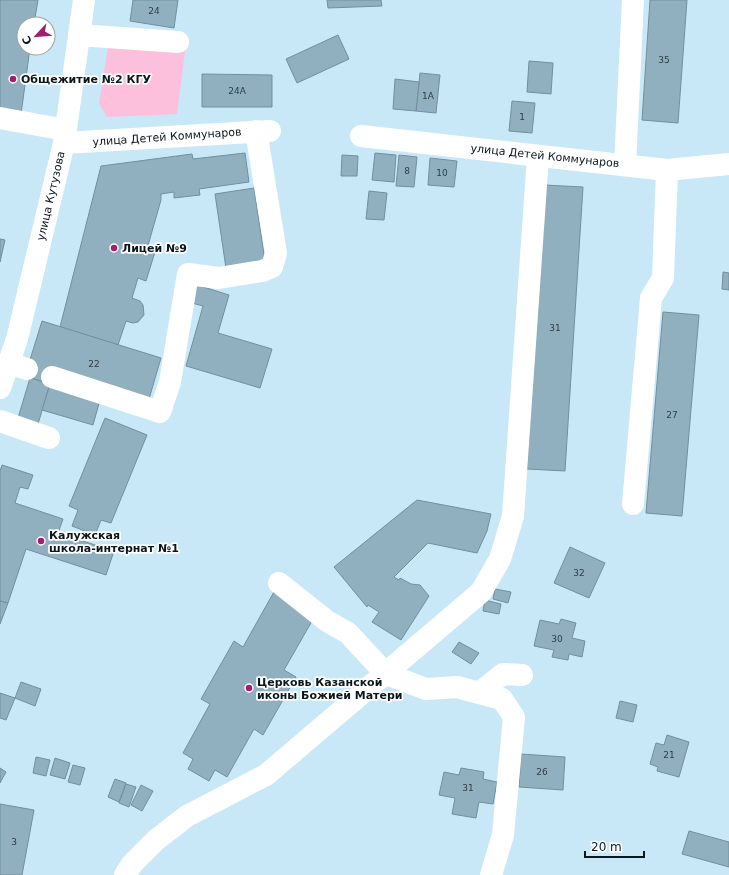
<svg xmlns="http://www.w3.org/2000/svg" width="729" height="875" font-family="'DejaVu Sans',sans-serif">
	<rect width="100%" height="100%" fill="#c8e8f8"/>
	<!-- green -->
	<polygon fill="#fcbfdc" points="108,47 185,52 177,114 107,117 99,103"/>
	<!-- building -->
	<g fill="#91b0bf" stroke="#718f9e">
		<polygon points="0,0 38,0 34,24 24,24 24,48 30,48 21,114 0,110"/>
		<polygon points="133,0 178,0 174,28 130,21"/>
		<polygon points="327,0 381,0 382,6 328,8"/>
		<polygon points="650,0 687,0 678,123 642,120"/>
		<polygon points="338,35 349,59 297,83 286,59"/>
		<polygon points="529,61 553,63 551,94 527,92"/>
		<polygon points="420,73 440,75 436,113 416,111"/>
		<polygon points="202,74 272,75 272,107 202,107"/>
		<polygon points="395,79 419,82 416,111 393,109"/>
		<polygon points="512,101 535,103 532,133 509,131"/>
		<polygon points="245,153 249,182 199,189 200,195 174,198 174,192 161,194 161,200 147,249 155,252 146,281 138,278 132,298 140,301 143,305 144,315 138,322 133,323 126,321 118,345 60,327 101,166 192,154 193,159"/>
		<polygon points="375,153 396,155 394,182 372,180"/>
		<polygon points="342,155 358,156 357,176 341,176"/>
		<polygon points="399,155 417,157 414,187 396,186"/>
		<polygon points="430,158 457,161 454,187 428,185"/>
		<polygon points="544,185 583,187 565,471 527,469"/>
		<polygon points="254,188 265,261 226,268 215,194"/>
		<polygon points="369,191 387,193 384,220 366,219"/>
		<polygon points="0,239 5,240 0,262"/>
		<polygon points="723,272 729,273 729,290 722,289"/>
		<polygon points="197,285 229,295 218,333 272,349 260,388 186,366 203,306 192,303"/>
		<polygon points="663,312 699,315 682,516 646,513"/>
		<polygon points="42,321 161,358 144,416 25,376"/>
		<polygon points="30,378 50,384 38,424 18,418"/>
		<polygon points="50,384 100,400 93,425 42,410"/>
		<polygon points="105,418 147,435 111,523 101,520 95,535 72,526 78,510 69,506"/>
		<polygon points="2,465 33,475 28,489 20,487 15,503 63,519 58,533 114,551 106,575 26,549 8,603 0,601 0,471"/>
		<polygon points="417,500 491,514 487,531 477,553 428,543 394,577 399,580 400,578 411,584 420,585 429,596 401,640 372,622 379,612 368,605 367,607 334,567"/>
		<polygon points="570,547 605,563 589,598 554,583"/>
		<polygon points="495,589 511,592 508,603 493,599"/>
		<polygon points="275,590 316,614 284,670 296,677 263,735 254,729 227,777 215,770 209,781 188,769 193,759 183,753 210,704 201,699 234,641 243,647"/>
		<polygon points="485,600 501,604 499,614 483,611"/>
		<polygon points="0,601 8,603 0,624"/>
		<polygon points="561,619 576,623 572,638 585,641 582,657 569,654 568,660 552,657 554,650 534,646 540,620 559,624"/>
		<polygon points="459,642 479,653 471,664 452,652"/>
		<polygon points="21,682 41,689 35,706 15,698"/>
		<polygon points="0,693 15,698 6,720 0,718"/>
		<polygon points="620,701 637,705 633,722 616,718"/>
		<polygon points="667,735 689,742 679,777 657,771 658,767 650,764 656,743 664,745"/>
		<polygon points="521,754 565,757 563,790 519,787"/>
		<polygon points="36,757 50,760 46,776 33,773"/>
		<polygon points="55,758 70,763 65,779 50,775"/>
		<polygon points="73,765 85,768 80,785 68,782"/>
		<polygon points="0,768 6,772 0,783"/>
		<polygon points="461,768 484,772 483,779 497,782 493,804 479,802 476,818 452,814 455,798 439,795 444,772 459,775"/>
		<polygon points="115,779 126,783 119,802 108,797"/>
		<polygon points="126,784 136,787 129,807 119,803"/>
		<polygon points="141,785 153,791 142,811 131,805"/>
		<polygon points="0,804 34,810 22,875 0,875"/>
		<polygon points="689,831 729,842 729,867 682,854"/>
	</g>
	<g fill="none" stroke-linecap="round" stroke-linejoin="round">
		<!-- minor -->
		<g stroke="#fff" stroke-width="22">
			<polyline points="79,35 178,42"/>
			<polyline points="0,118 66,130"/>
			<polyline points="361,136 667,170 729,164"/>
			<polyline points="64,143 270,131"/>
			<polyline points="625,165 633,0"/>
			<polyline points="8,363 27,369"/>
			<polyline points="52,377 160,412 170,382 188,274 219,278 262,271 272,267 276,253 256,131"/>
			<polyline points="0,421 49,438"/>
			<polyline points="633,504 651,298 663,278 667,170"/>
			<polyline points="279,583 327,621 348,633 386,674 426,689 457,687 502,699 514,717 503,835 491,875"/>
			<polyline points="479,693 503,674 522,675"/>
			<polyline points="125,875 132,864 156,840 187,816 266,775 481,592 500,559 513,516 538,156"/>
		</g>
		<!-- major -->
		<polyline stroke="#fff" stroke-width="22" points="0,388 17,339 64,143 84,0"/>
	</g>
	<!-- markers -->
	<g fill="#a11f6f" stroke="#fff" stroke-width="1.5">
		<circle cx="13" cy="79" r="4"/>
		<circle cx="114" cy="248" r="4"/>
		<circle cx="41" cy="541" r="4"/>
		<circle cx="249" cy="688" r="4"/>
	</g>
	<g text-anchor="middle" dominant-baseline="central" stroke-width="3.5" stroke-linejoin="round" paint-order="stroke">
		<!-- number labels -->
		<g font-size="9" fill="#2c3d45">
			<text x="154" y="11">24</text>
			<text x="664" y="60">35</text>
			<text x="237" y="91">24А</text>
			<text x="428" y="96">1А</text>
			<text x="522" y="117">1</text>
			<text x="407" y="171">8</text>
			<text x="442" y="173">10</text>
			<text x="555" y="328">31</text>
			<text x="94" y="364">22</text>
			<text x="672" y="415">27</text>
			<text x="579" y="573">32</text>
			<text x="557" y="639">30</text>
			<text x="669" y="755">21</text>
			<text x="542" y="772">26</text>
			<text x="468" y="788">31</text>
			<text x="14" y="842">3</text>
		</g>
		<!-- poi labels -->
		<g font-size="11" font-weight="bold" fill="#0b171c" stroke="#fff" text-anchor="start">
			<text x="21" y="79">Общежитие №2 КГУ</text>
			<text x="122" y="248">Лицей №9</text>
			<text x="49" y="535">Калужская<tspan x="49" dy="13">школа-интернат №1</tspan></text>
			<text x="257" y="682">Церковь Казанской<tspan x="257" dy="13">иконы Божией Матери</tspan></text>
		</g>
		<!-- street labels -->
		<g font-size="11" fill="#0b171c" stroke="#fff">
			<text transform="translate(167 137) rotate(-4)">улица Детей Коммунаров</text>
			<text transform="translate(545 156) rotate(6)">улица Детей Коммунаров</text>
			<text transform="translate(51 196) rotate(-77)">улица Кутузова</text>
		</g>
	</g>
	<!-- north arrow -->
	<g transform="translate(36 36) rotate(244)"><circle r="19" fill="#ffffff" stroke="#9da2a4"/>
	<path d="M0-3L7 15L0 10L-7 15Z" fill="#a11f6f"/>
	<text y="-6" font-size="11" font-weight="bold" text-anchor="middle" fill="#0b171c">С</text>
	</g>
	<!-- scale -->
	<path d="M585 851v6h59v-6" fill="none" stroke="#0b171c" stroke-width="2"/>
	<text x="591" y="851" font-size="12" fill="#0b171c" stroke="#ffffff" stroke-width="3" paint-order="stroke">20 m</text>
</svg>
